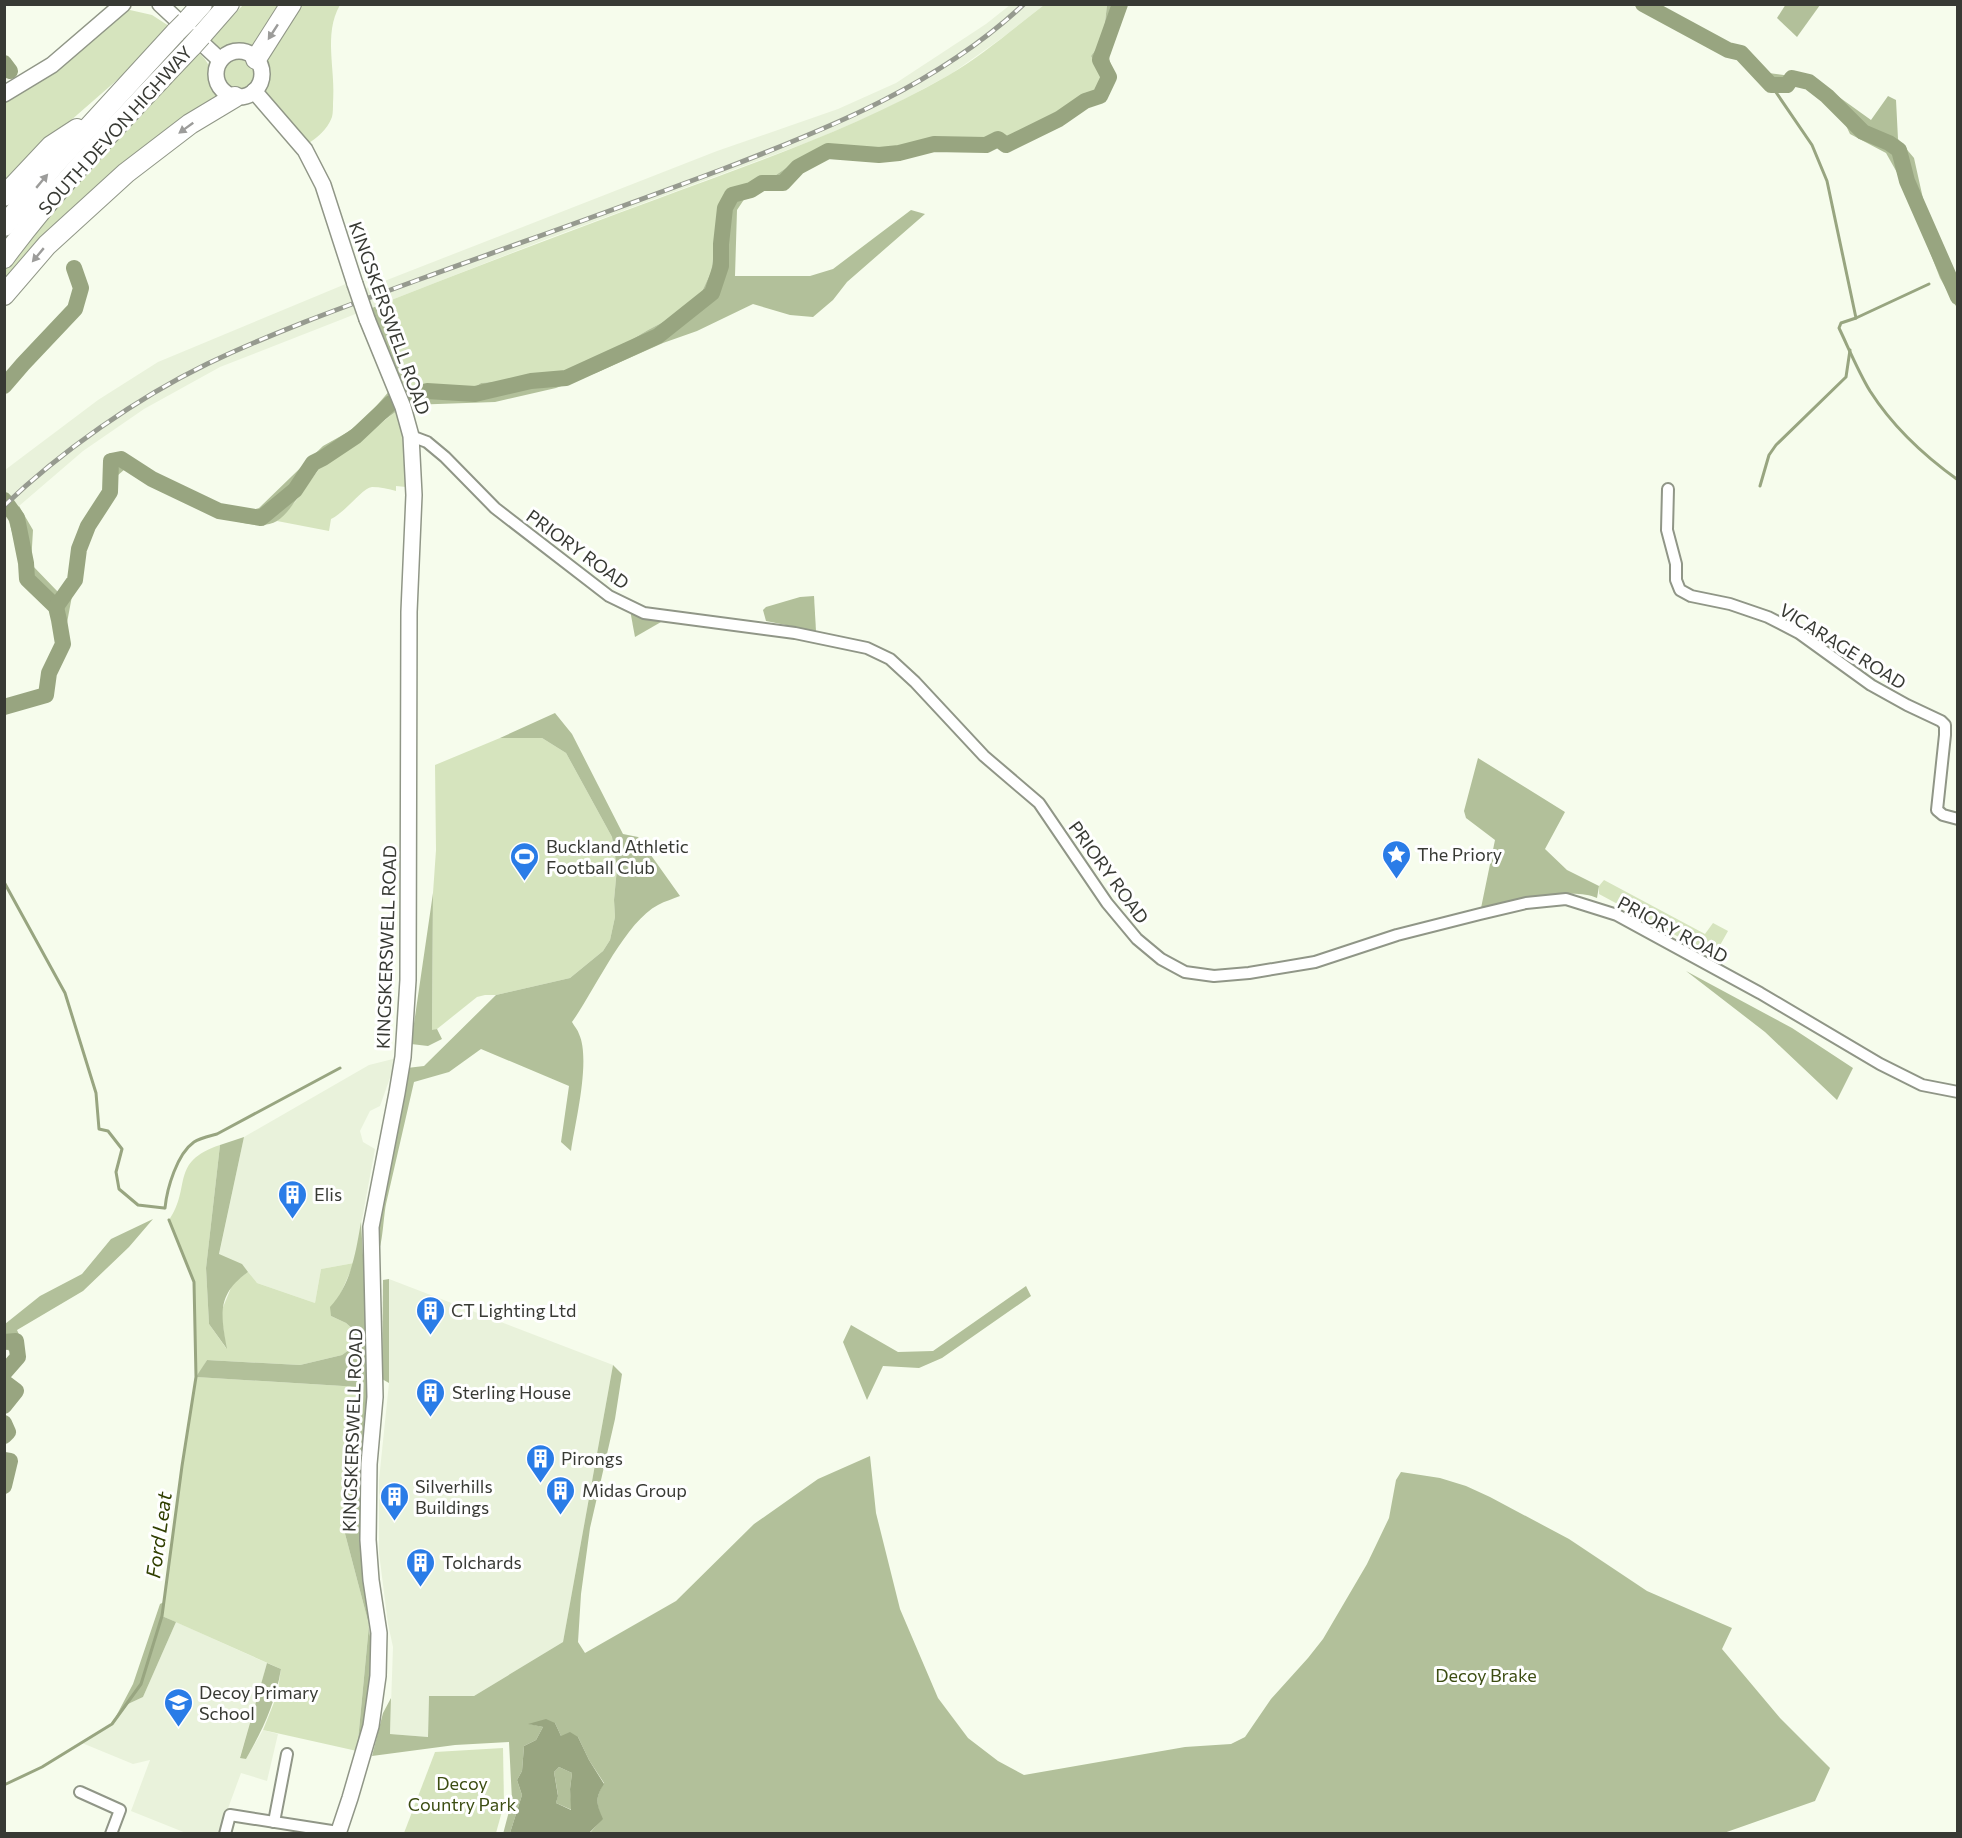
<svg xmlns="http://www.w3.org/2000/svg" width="1962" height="1838" font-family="Commissioner,sans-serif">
	<rect width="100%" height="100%" fill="#f6fcec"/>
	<!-- built -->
	<g fill="#e9f2db">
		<polygon points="1010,5 1044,5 1002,38 951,74 886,109 814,140 547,239 220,367 144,409 83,451 19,506 5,521 5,470 98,400 158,362 348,283 364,289 717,151 838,109 896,83 986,24"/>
		<polygon points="397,1058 380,1106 370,1111 360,1131 363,1142 375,1149 354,1263 321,1269 315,1303 257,1283 219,1255 244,1137 369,1065"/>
		<polygon points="389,1279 613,1365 563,1642 474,1696 429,1696 428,1737 390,1734 393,1647 388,1624 379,1553 379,1480 389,1383"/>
		<polygon points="176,1622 267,1663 240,1757 246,1759 263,1730 278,1734 267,1781 241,1773 219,1833 186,1833 131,1811 150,1760 133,1764 82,1743 112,1724 128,1704 143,1697"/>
	</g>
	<!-- green -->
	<g fill="#d6e4be">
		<path d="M 243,5 L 285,5 L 254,51 C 234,43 226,55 208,43 Z"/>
		<path d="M 299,5 L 340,5 C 323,34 336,70 333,103 C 333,107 333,113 332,117 C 327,130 317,138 306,145 L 262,90 L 266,79 L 264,64 Z"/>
		<path d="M 1044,5 L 1107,5 L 1103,40 L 1091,56 L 1107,86 L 1100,96 L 1085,101 L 1059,119 L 1006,145 L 998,139 L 986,145 L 934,144 L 899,153 L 879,155 L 828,151 L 819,155 L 799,159 L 776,175 L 730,195 L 717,231 L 711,272 L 700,296 L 688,309 L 648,330 L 604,356 L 563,376 L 481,383 L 467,392 L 420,388 L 405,391 L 399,379 L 406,377 L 381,304 C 473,268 564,233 657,199 C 756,162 857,128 949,75 C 983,55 1013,29 1044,5 Z"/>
		<polygon points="130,10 152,15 172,28 156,46 46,142 5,189 5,98 125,11"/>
		<path d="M 199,53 C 217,69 208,82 223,95 L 189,121 L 5,292 L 5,270 L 32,231 L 84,171 Z"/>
		<circle cx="239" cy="74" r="18"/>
		<path d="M 397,411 L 406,431 L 406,487 L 396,486 L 396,491 C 389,489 380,487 372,487 C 362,488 346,512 331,519 L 329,531 L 277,521 L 295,502 L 319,469 Z"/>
		<polygon points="500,738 542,738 566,753 612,837 617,868 614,900 615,917 610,940 603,951 570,978 496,995 485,995 477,997 437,1029 432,1031 433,893 436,850 435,765"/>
		<polygon points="1604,880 1705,934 1713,923 1728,931 1714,956 1599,894 1599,886"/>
		<path d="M 220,1145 L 206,1268 L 209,1324 L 226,1348 L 221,1312 L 233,1283 L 248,1272 L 257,1283 L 315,1303 L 321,1269 L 354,1263 L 331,1316 L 346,1323 L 355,1331 L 353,1347 L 342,1355 L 300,1365 L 207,1360 L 197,1377 L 359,1387 L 343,1526 L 369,1625 L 357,1751 L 263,1730 L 277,1695 L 281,1669 L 162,1616 L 182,1466 L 196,1377 L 194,1282 L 169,1220 C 192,1187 169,1162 220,1145 Z"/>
		<polygon points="503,1748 504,1804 496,1833 404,1833 435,1752"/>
	</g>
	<!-- forest -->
	<g fill="#b2c09a">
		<polygon points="1786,4 1820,4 1820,5 1797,37 1777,18"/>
		<polygon points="1107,5 1121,5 1108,51 1113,77 1107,86 1091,56 1103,40"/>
		<polygon points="1761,72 1814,79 1871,120 1888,96 1896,100 1898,139 1914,158 1926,212 1957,289 1957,308 1940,278 1904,185 1886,153 1850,134 1841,115 1792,78 1787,85 1771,85"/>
		<polygon points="819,155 798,167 783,183 745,198 737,210 735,276 810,276 833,269 911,210 925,214 847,282 833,300 813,317 790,315 753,304 697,331 663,343 598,372 556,388 495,402 409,405 405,391 420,388 467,392 481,383 563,376 604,356 648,330 688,309 700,296 711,272 717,231 723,204 730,195 776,175 799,159"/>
		<polygon points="381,304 406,377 399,379 372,308"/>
		<path d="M 391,389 L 397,411 C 372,429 343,446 320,468 C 306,481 292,512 277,521 C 246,540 155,485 125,469 L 117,476 L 110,492 L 106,457 L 110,453 L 121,455 L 154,474 L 213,502 L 246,512 L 259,508 L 323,446 L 348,432 L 366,418 Z"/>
		<polygon points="19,506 33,530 31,564 58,592 75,580 63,644 50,610 27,585 8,518"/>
		<polygon points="814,596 816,631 766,621 763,610 766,607 800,597"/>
		<polygon points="630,610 661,622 635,637"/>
		<path d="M 555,713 L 572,734 L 623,834 L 638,837 L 680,896 C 673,899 665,901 658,905 C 625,922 595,990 572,1022 C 574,1026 578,1030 579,1034 C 591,1060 575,1123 571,1151 L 561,1142 L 569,1086 L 481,1049 L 449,1072 L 414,1082 L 386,1204 C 383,1220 383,1244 377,1256 L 376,1232 L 407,1068 L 424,1066 L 496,995 L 570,978 L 603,951 L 610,940 L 615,917 L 614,900 L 617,868 L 612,837 L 566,753 L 542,738 L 500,738 Z"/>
		<path d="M 1478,758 L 1565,812 L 1545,849 L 1567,870 L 1599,886 L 1597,898 C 1571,886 1509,903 1481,908 L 1495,840 L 1466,818 L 1464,811 Z"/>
		<polygon points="433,893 432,1030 437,1029 442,1039 428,1046 411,1044"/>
		<polygon points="1686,971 1792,1028 1853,1068 1837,1100 1765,1032"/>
		<path d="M 244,1137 L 219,1254 L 242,1264 L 248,1272 C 216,1295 221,1315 227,1349 L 209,1324 L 206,1268 L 220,1145 Z"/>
		<polygon points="153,1219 129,1247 83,1291 17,1330 23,1344 18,1357 5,1348 5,1324 40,1296 82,1274 111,1239"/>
		<path d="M 361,1222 L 371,1389 L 360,1520 L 373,1672 L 368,1714 L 357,1751 L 369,1625 L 343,1526 L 359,1387 L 196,1377 L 207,1360 L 300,1365 L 342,1355 L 353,1347 L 355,1331 L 346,1323 L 331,1316 L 330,1307 C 351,1285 356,1251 361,1222 Z"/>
		<polygon points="389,1279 389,1383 382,1379 383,1280"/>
		<polygon points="1026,1286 1031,1296 942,1358 919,1368 883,1366 867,1400 843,1342 851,1325 898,1352 933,1351"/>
		<path d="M 613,1365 L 622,1374 L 615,1419 L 590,1528 L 581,1594 L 578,1642 L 585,1653 L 676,1601 L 754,1524 L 818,1479 L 870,1456 L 876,1513 L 900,1609 L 938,1698 L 968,1738 L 998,1761 L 1024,1775 L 1185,1747 L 1231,1744 L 1245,1737 L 1271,1699 L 1308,1658 L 1323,1639 L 1367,1564 L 1389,1518 L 1396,1480 L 1401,1472 L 1440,1478 L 1466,1486 L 1490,1497 L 1569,1539 L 1647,1591 L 1732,1628 L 1722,1649 L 1780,1718 L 1830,1768 L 1815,1801 L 1721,1834 L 589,1834 L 602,1819 C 596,1803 595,1798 604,1783 L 589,1760 L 578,1737 L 561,1736 L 555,1723 L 530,1724 L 543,1727 L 536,1740 L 524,1746 L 522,1771 L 517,1780 L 522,1795 L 510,1833 L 503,1834 L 512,1800 L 509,1742 L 455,1745 L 372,1756 L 383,1713 L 391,1698 L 390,1734 L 428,1737 L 429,1696 L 474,1696 L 563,1642 Z"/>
		<polygon points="164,1602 162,1616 176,1622 143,1697 128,1704 112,1724 133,1684 160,1604"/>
		<path d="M 267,1663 L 281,1669 C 275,1704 263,1729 246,1759 L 240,1758 Z"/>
		<polygon points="559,1767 572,1773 570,1789 572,1810 556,1803 558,1795 554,1772"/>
	</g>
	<!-- water -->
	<path fill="#98a580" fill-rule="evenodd" d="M 546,1719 L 555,1723 L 561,1736 L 570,1732 L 578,1737 L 589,1760 L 604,1784 C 595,1798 596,1803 603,1819 L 589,1833 L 510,1833 L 522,1795 L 517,1780 L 522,1771 L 524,1746 L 536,1740 L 543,1727 L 528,1724 ZM 559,1767 L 572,1773 L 570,1789 L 571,1810 L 556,1803 L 558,1796 L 554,1772 Z"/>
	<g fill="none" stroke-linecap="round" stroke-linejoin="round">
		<!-- stream -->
		<g stroke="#98a580" stroke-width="3">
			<path d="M 1771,85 L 1812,145 L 1827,181 L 1856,318 L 1841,323 L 1839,328 C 1849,349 1858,371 1870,391 C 1893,427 1923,455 1958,480"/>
			<polyline points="1856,318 1929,284"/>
			<polyline points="1760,486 1769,455 1776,445 1846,377 1850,350"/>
			<polyline points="4,882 65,993 96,1093 99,1129 108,1131 122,1149 116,1172 119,1189 138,1205 164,1208"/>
			<path d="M 165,1208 C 167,1188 177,1154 194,1142 C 200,1138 210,1136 217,1134 L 340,1068"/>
			<polyline points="4,1785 42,1767 112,1724 141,1684 162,1616 182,1466 196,1377 194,1282 169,1220"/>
		</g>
		<!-- river -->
		<g stroke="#98a580" stroke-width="16">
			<polyline points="1643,4 1728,50 1741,53 1771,85 1787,85 1792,78 1809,82 1827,96 1863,132 1889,143 1899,150 1907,181 1958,297"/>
			<polyline points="4,63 10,71"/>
			<polyline points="4,386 23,364 75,309 81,288 74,268"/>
			<polyline points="4,500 17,518 26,563 27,579 56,607 59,620 63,644 49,673 46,695 4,707"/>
			<polyline points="56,607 75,580 79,549 88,526 110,492 111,461 121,459 152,479 219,511 261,518 295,490 313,463 323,458 356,436 391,403 427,391 475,394 531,381 566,378 658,336 712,293 721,266 721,244 725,208 732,195 751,190 762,183 783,183 798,167 828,151 879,155 899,153 934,144 986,145 998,139 1006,145 1059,119 1085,101 1100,96 1109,77 1100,60 1120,4"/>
			<polyline points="4,1342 16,1341 18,1357 4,1373"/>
			<polyline points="4,1382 16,1391 4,1406"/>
			<polyline points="4,1423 8,1432 4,1436"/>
			<polyline points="4,1460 10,1461 4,1486"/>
		</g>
		<defs>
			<g id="street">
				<polyline points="411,436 427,442 445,457 495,508 609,596 644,613 795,633 867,648 890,659 915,682 984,756 1039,803 1107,903 1137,939 1161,959 1185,972 1214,976 1249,973 1315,962 1397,935 1480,914 1526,903 1566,899 1617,915 1760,993 1880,1064 1922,1085 1958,1092"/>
				<polyline points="1668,489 1667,530 1676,564 1676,580 1680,590 1691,596 1730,604 1768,617 1799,633 1871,685 1907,705 1941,721 1945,725 1945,735 1937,810 1943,815 1958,819"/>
				<polyline points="80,1792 120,1810 111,1834"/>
				<polyline points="274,1822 287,1754"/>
				<polyline points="225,1834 230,1815 338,1832"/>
			</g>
			<g id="secondary">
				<polyline points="160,4 220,60"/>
				<circle cx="239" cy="74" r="23"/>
				<polyline points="254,91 305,150 323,185 355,284"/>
				<polyline points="4,94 52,65 123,4"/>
				<polyline points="338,1834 350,1798 371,1726 378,1676 379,1633 371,1580 368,1540 369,1464 375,1397 371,1227 397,1093 403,1057 408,980 409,612 414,495 411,436 403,407 367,319"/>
			</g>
			<g id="highway">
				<polyline points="186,22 202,4"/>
				<polyline points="201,36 229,4"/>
				<polyline points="256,59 291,4"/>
				<polyline points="4,196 51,146 77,129"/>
				<polyline points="4,226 55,164 176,32"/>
				<path d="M 4,258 C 60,182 127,115 192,46"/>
				<polyline points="4,295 47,245 126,173 190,124 235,97"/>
			</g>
		</defs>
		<!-- street casing -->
		<use href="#street" stroke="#909687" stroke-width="14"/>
		<!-- secondary casing -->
		<use href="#secondary" stroke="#909687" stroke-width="18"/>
		<!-- highway casing -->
		<use href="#highway" stroke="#909687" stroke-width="22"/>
		<!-- street -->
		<use href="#street" stroke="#fff" stroke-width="10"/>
		<!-- secondary -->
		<use href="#secondary" stroke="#fff" stroke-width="15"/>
		<!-- highway -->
		<use href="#highway" stroke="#fff" stroke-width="20"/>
		<defs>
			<path id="rail" d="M 4,506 C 60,452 137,398 207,364 C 278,330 352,304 426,277 C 525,241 625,206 723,169 C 830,128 939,84 1024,4"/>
		</defs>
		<!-- rail casing -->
		<use href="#rail" stroke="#969a8f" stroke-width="5"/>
		<!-- rail -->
		<use href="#rail" stroke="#fff" stroke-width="3" stroke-dasharray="9" stroke-linecap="butt"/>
		<defs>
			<polyline id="secondary-bridge" points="355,284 367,319"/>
			<g id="highway-bridge">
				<polyline points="176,32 186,22"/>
				<polyline points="192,46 201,36"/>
			</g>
		</defs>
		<!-- secondary-bridge casing -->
		<use href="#secondary-bridge" stroke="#909687" stroke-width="18" stroke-linecap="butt"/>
		<!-- highway-bridge casing -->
		<use href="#highway-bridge" stroke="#909687" stroke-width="22" stroke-linecap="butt"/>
		<!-- secondary-bridge -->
		<use href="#secondary-bridge" stroke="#fff" stroke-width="15"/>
		<!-- highway-bridge -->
		<use href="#highway-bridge" stroke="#fff" stroke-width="20"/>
	</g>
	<!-- one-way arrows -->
	<defs><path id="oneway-solid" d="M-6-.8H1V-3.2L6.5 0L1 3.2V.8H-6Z" transform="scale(1.5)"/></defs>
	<g fill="#9c9c9a">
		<use href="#oneway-solid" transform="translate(273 32) rotate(123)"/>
		<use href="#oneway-solid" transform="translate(186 128) rotate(144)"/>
		<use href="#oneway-solid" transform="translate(42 181) rotate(-50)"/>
		<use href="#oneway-solid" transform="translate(38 255) rotate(130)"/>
	</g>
	<!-- icons -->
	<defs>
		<symbol id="sight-pin" viewBox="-11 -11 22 30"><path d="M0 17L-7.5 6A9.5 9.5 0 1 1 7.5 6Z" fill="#2a7ce7" stroke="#fff"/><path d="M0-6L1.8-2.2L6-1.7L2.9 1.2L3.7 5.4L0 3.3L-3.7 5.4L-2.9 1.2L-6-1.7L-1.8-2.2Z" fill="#fff"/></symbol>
		<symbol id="stadium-pin" viewBox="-11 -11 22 30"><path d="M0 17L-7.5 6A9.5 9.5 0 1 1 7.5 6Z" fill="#2a7ce7" stroke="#fff"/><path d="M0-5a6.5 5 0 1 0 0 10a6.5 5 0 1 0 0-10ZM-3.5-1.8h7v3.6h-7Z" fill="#fff"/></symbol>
		<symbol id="building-pin" viewBox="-11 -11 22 30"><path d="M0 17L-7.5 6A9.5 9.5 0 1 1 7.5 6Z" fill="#2a7ce7" stroke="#fff"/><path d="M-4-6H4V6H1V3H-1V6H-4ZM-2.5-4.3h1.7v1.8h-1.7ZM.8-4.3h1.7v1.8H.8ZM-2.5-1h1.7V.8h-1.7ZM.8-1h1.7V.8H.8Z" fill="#fff"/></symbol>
		<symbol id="school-pin" viewBox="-11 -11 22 30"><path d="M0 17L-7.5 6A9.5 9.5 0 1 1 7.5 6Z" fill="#2a7ce7" stroke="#fff"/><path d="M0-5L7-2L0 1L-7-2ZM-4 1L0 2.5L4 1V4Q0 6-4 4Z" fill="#fff"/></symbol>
	</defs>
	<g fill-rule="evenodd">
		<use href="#sight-pin" x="1380" y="838" width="33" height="45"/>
		<use href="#stadium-pin" x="508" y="840" width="33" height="45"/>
		<use href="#building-pin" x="276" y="1178" width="33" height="45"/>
		<use href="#building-pin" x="414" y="1294" width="33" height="45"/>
		<use href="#building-pin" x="414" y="1376" width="33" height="45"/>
		<use href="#building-pin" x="524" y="1442" width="33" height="45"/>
		<use href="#building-pin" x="544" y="1474" width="33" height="45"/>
		<use href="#building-pin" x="378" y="1480" width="33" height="45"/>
		<use href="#building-pin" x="404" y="1546" width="33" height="45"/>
		<use href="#school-pin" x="162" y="1686" width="33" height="45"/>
	</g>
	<g text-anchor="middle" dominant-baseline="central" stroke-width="6" stroke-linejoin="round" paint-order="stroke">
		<!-- street labels -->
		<g font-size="18" fill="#383a34" stroke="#fff">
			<text transform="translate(115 130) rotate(-48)">SOUTH DEVON HIGHWAY</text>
			<text transform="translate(390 318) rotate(70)">KINGSKERSWELL ROAD</text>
			<text transform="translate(578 549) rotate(36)">PRIORY ROAD</text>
			<text transform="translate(1843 646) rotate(32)">VICARAGE ROAD</text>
			<text transform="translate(1109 872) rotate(54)">PRIORY ROAD</text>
			<text transform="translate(1673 929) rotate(28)">PRIORY ROAD</text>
			<text transform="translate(386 947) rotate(-88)">KINGSKERSWELL ROAD</text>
			<text transform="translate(352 1430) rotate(-88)">KINGSKERSWELL ROAD</text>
		</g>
		<!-- poi labels -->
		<g font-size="18" fill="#383a34" stroke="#fff" text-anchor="start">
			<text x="546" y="846">Buckland Athletic<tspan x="546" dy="21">Football Club</tspan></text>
			<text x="1417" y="854">The Priory</text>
			<text x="314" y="1194">Elis</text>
			<text x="451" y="1310">CT Lighting Ltd</text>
			<text x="452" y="1392">Sterling House</text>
			<text x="561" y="1458">Pirongs</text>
			<text x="415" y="1486">Silverhills<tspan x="415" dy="21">Buildings</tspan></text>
			<text x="582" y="1490">Midas Group</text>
			<text x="442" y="1562">Tolchards</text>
			<text x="199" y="1692">Decoy Primary<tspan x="199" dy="21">School</tspan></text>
		</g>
		<!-- park labels -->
		<g font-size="18" fill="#3c4d12" stroke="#fff">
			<text x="1486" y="1675">Decoy Brake</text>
			<text x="462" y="1783">Decoy<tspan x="462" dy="21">Country Park</tspan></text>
		</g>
		<!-- water labels -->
		<g font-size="20" font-style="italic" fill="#303f00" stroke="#fff">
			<text transform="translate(158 1535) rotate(-82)">Ford Leat</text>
		</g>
	</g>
	<!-- border -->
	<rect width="1962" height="1838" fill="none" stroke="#383a34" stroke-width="12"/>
</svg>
